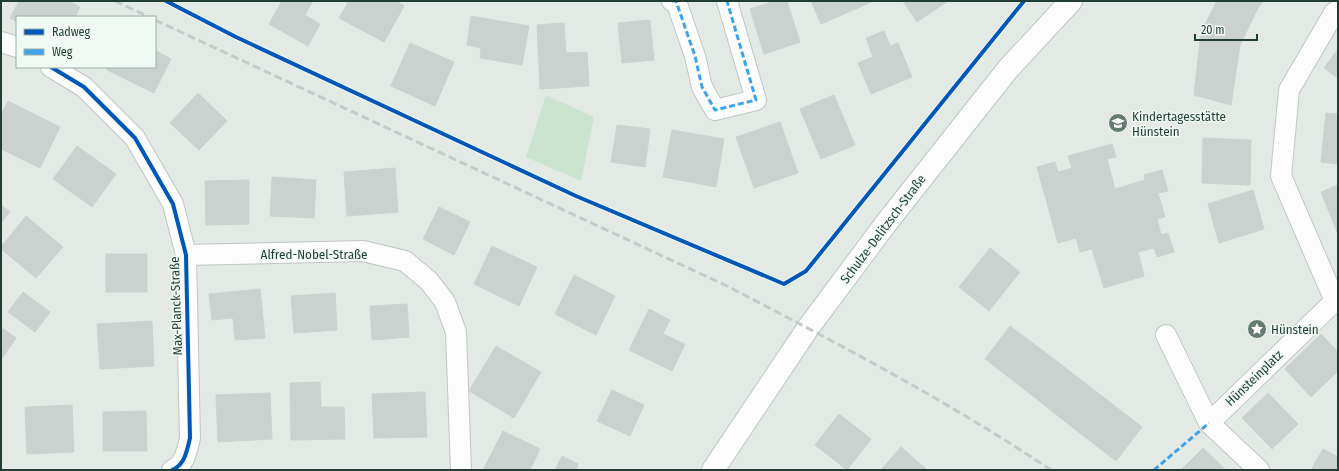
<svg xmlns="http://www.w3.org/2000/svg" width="1339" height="471" font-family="'Fira Sans Condensed',sans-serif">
	<rect width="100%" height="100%" fill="#e3eae6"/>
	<!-- green -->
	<polygon fill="#cae4d0" points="546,95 594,117 581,181 526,157"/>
	<!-- building -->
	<g fill="#cad1ce" stroke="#ccd3cf">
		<polygon points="19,1 68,1 80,7 75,17 17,17 17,22 10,18"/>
		<polygon points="282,1 313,1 305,15 320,24 308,46 269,24"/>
		<polygon points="344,1 396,1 404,6 384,42 339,18 348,3"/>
		<polygon points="774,1 787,1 800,42 764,54 750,9"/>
		<polygon points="811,1 874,1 821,24"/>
		<polygon points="903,1 948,1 917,22"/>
		<polygon points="1217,1 1263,1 1258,8 1240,45 1231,105 1194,95 1201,32"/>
		<polygon points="471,16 529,26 522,65 480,58 481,48 467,45"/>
		<polygon points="650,20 654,60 622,63 618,23"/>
		<polygon points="564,23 566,53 587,52 589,86 540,89 537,25"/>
		<polygon points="884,31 890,46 898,43 912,77 871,94 858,63 873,57 866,38"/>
		<polygon points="410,43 454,62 435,106 391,86"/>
		<polygon points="1338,49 1338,78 1324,68"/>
		<polygon points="155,50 171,59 154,93 107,70 109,67 155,67"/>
		<polygon points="198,93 227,121 199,150 170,123"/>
		<polygon points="834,95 855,145 821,159 800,109"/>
		<polygon points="8,101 60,127 40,168 1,149 1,115"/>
		<polygon points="1326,113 1338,114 1338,164 1321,162"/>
		<polygon points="780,122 798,173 754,188 736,137"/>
		<polygon points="617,125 650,129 645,167 611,162"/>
		<polygon points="672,130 724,139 716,187 663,177"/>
		<polygon points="1203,138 1251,140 1250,185 1202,183"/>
		<polygon points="1112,144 1116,157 1107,159 1115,189 1145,180 1144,175 1162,170 1168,191 1158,193 1165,217 1157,219 1161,235 1168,233 1174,252 1157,257 1154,248 1138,252 1144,276 1104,288 1092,249 1080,252 1076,238 1058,243 1037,167 1055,162 1058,172 1072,168 1068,156"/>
		<polygon points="77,146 116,174 92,207 53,179"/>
		<polygon points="395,168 398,212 347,216 344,172"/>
		<polygon points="272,177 316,180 314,218 270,216"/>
		<polygon points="249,180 249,224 206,225 205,181"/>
		<polygon points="1338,185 1338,234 1321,192"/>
		<polygon points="1253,190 1264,229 1219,243 1208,204"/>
		<polygon points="1,205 10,212 1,223"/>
		<polygon points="439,207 470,222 454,255 423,239"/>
		<polygon points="26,216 63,247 36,278 1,249 1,247"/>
		<polygon points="492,246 537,267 519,306 474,284"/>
		<polygon points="990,248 1020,272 989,311 959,287"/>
		<rect x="106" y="254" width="41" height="38"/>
		<polygon points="574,275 615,296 596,335 555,314"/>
		<polygon points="260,289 265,338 235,340 233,318 212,320 209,294"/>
		<polygon points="23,292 50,312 35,332 8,312"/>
		<polygon points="335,293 337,330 294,333 291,296"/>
		<polygon points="407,304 409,337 372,340 370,306"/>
		<polygon points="649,309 670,320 663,334 685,344 672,371 629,350"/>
		<polygon points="152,321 154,366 100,369 97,324"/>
		<polygon points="1010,326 1054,359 1029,393 985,359"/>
		<polygon points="1,327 16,338 1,360"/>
		<polygon points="1321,334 1338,352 1338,371 1311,397 1285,369"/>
		<polygon points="496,346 541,372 514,418 469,391"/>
		<polygon points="1054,359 1098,393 1072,427 1029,393"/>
		<polygon points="320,382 321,407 344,407 345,439 291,440 290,383"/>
		<polygon points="612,390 644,405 630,436 597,421"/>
		<polygon points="425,392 427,437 374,438 372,394"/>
		<polygon points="270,393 272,439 218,442 216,395"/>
		<polygon points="1098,393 1142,427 1116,461 1072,427"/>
		<polygon points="1268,393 1298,424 1272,449 1242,418"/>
		<polygon points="72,405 74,452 27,454 25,407"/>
		<polygon points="146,411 147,451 103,451 103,412"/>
		<polygon points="839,414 871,439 847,470 815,445"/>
		<polygon points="503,431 540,449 530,470 483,470"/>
		<polygon points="901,447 927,470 881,470"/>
		<polygon points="1203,448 1226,470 1181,470"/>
		<polygon points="1323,449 1338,457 1338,470 1311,470"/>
		<polygon points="562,456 578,464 576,470 555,470"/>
	</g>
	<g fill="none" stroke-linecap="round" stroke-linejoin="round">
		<defs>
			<g id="street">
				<polyline points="672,1 676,1 695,56 702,87 715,110 756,100 727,1"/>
				<polyline points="1338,10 1334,13 1289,90 1281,176 1335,301 1338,304"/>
				<polyline points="1,42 17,47"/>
				<path d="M 51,67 L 84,87 L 135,138 L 173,204 L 186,255 L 190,438 C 187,450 185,465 172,470"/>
				<polyline points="186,255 363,251 405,261 429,281 445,302 456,332 461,470"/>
				<polyline points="1166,335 1209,423 1259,470"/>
				<polyline points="1209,423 1338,298"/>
			</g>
			<polyline id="secondary" points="713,470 808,328 887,222 1008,69 1071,1"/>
		</defs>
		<!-- street casing -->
		<use href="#street" stroke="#c0c7c3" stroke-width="22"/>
		<!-- secondary casing -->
		<use href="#secondary" stroke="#bec8c3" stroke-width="24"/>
		<!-- street -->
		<use href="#street" stroke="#fbfcfb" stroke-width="20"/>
		<!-- secondary -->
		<use href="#secondary" stroke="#fbfcfb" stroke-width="22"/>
		<!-- rail -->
		<g stroke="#c6cbc9" stroke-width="3" stroke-dasharray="8 4" stroke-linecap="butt">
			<polyline points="115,1 149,17"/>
			<path d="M 155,20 L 727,286 C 837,343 948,401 1051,470"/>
		</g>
		<!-- quiet -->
		<g stroke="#3da4eb" stroke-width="3" stroke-dasharray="6 3" stroke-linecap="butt">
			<polyline points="672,1 676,1 695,56 702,87 715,110 756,100 727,1"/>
			<polyline points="1154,470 1209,423"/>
		</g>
		<defs>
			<g id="cycleway">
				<polyline points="166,1 236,37 576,196 784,284 806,271 1024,1"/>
				<path d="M 51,67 L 84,87 L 135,138 L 173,204 L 186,255 L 190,438 C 187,450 185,465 172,470"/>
			</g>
		</defs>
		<!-- cycleway casing -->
		<use href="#cycleway" stroke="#f1f9f4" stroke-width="6"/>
		<!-- cycleway -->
		<use href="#cycleway" stroke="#0057b8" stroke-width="4"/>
	</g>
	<!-- icons -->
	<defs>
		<symbol id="school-disc" viewBox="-11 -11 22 22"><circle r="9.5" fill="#647b72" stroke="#f1f9f4"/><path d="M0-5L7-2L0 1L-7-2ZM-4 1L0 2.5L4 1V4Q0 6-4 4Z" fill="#fff"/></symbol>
		<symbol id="sight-disc" viewBox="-11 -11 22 22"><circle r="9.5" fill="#647b72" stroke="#f1f9f4"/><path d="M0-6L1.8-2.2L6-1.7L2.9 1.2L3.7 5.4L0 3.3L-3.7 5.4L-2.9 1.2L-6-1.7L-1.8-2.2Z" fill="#fff"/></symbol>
	</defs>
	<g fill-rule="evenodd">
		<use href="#school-disc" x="1107" y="112" width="22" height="22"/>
		<use href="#sight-disc" x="1246" y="318" width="22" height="22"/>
	</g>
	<g text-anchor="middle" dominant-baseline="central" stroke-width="3" stroke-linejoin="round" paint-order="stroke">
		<!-- poi labels -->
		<g font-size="13" fill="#1f3f34" stroke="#f1f9f4" text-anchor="start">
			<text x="1132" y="116">Kindertagesstätte<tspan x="1132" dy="15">Hünstein</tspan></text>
			<text x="1271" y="329">Hünstein</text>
		</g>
		<!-- street labels -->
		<g font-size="13" fill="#1f3f34" stroke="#f1f9f4">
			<text transform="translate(883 229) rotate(-53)">Schulze-Delitzsch-Straße</text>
			<text x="314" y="254">Alfred-Nobel-Straße</text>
			<text transform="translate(176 306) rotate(-92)">Max-Planck-Straße</text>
			<text transform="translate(1254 378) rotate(-44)">Hünsteinplatz</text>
		</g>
	</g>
	<!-- border -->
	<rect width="1339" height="471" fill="none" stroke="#1f3f34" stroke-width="4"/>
	<!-- legend -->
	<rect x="16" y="16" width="140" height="52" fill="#f1f9f4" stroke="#9dafa7"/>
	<rect x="24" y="29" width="20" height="6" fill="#0057b8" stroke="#9dafa7"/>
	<text x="52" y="36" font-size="12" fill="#1f3f34">Radweg</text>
	<rect x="24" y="49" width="20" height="6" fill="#3da4eb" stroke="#9dafa7"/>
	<text x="52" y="56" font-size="12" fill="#1f3f34">Weg</text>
	<!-- scale -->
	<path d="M1195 34v6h62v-6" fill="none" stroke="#1f3f34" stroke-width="2"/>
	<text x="1201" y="34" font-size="12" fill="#1f3f34" stroke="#f1f9f4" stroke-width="3" paint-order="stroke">20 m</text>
</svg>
